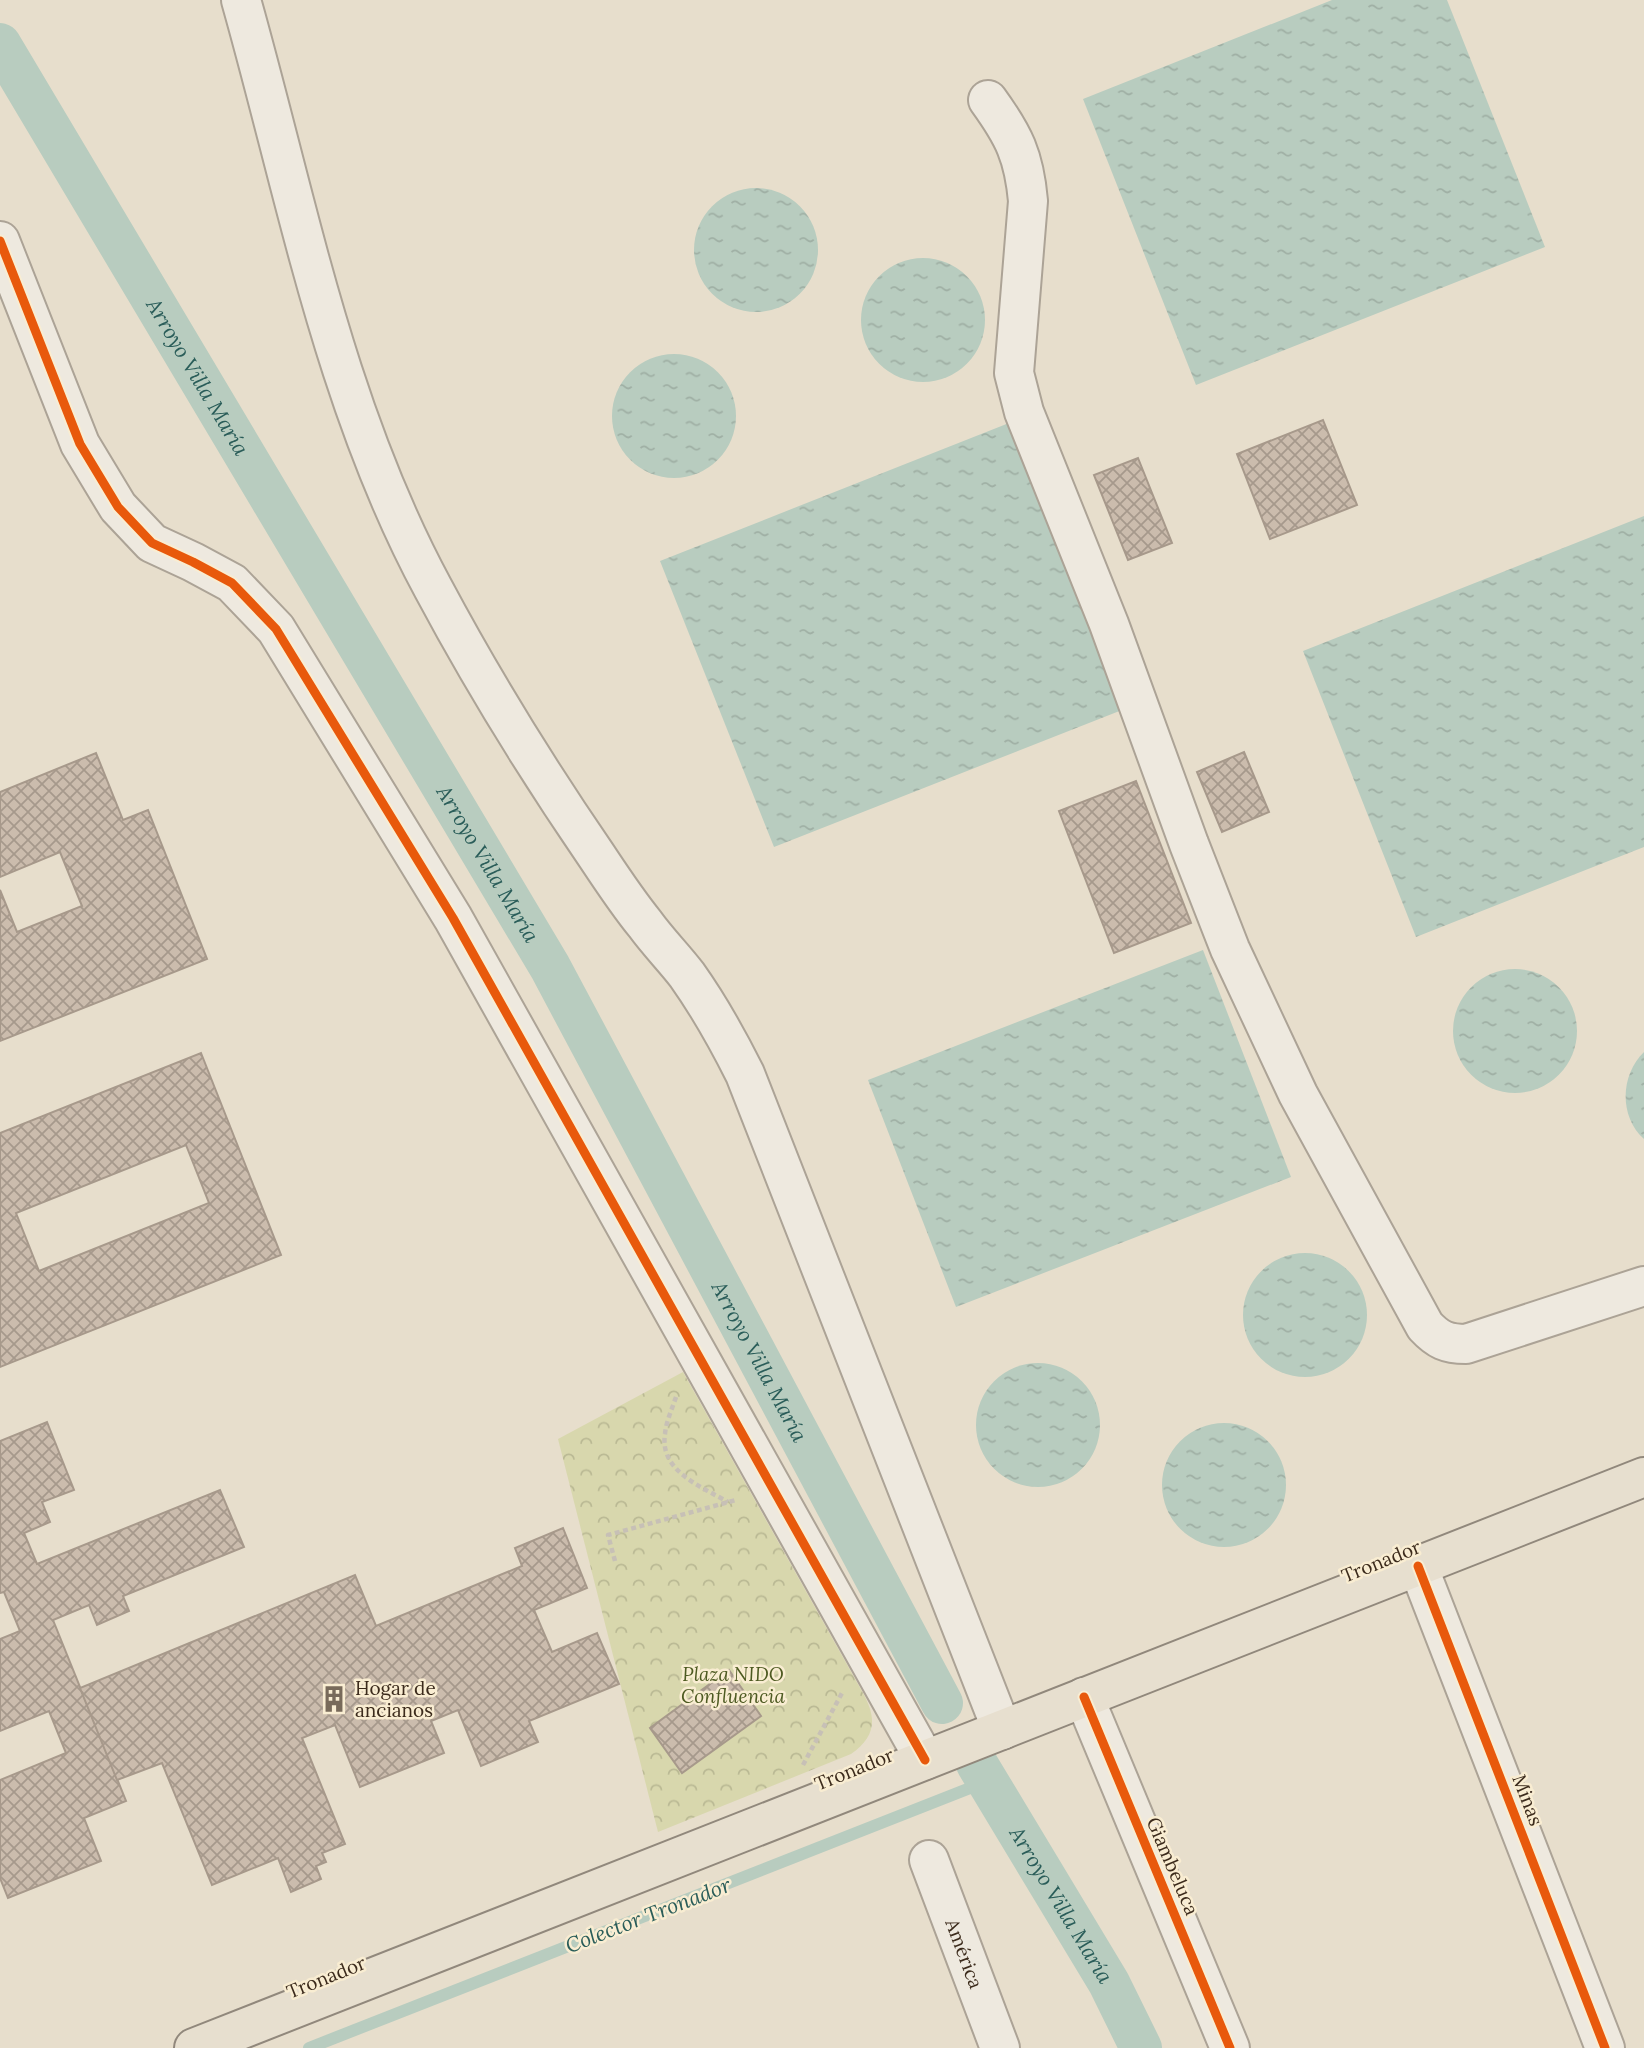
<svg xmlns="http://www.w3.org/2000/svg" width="1644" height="2048" font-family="Lora,serif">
	<defs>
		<pattern id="park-crowns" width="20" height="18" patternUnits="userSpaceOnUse" patternTransform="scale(1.75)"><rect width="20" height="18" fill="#d8d7ad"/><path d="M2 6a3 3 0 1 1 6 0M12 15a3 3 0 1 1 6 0" fill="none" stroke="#bab994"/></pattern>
		<pattern id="water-ripples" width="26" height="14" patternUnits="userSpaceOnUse" patternTransform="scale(1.75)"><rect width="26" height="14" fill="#b8ccbf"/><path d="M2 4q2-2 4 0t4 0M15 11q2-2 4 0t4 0" fill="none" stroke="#9fafa4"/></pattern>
		<pattern id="building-cross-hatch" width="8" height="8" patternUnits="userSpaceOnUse" patternTransform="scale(1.75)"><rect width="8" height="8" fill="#cbbcad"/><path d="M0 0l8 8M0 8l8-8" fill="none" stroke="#a6998c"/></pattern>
	</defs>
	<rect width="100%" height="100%" fill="#e7decc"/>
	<!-- park -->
	<path fill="url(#park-crowns)" d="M 683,1372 L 863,1693 C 877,1719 876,1736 851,1754 L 658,1832 L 558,1439 Z"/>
	<!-- water -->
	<g fill="url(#water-ripples)">
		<polygon points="1332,0 1447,0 1545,247 1196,385 1083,99"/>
		<circle cx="756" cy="250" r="62"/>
		<circle cx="923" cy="320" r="62"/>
		<circle cx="674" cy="416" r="62"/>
		<polygon points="1009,423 1122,710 774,847 660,561"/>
		<polygon points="1644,516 1644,847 1416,937 1303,651"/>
		<polygon points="1203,950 1291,1177 956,1307 868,1080"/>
		<circle cx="1515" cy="1031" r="62"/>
		<path d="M 1644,1052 L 1644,1139 C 1619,1117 1620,1075 1644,1052 Z"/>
		<circle cx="1305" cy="1315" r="62"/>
		<circle cx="1038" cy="1425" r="62"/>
		<circle cx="1224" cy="1485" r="62"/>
	</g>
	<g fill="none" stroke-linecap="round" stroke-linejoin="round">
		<!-- stream -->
		<polyline stroke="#b8ccbf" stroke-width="12" points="309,2048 988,1781"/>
		<!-- canal -->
		<g stroke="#b8ccbf" stroke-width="42">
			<path id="s1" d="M 0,44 L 550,967 L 942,1703"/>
			<path id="s2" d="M 977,1764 L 1109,1983 L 1141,2048"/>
		</g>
	</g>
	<!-- building -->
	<g fill="url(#building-cross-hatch)" stroke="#a7998b" stroke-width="2" fill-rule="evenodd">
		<polygon points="1323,420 1357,505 1270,539 1237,454"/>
		<polygon points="1138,458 1172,543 1128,560 1094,475"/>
		<polygon points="1244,752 1269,812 1222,832 1197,772"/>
		<polygon points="96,753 123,820 148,810 207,959 0,1041 0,890 17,932 82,906 60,852 0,877 0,792"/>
		<polygon points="1136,781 1191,923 1114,953 1059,811"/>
		<path d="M 201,1053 L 281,1255 L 0,1367 L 0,1133 ZM 186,1145 L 209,1203 L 39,1271 L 16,1213 Z"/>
		<polygon points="47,1422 74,1490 42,1502 50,1522 24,1533 37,1564 220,1490 244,1547 123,1596 129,1611 97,1625 89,1605 53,1620 126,1801 84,1818 101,1861 8,1898 0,1878 0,1780 66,1753 49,1711 0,1731 0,1639 20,1631 4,1592 0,1593 0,1441"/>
		<polygon points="563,1528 587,1588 534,1610 552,1652 597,1633 619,1684 529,1721 538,1742 481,1766 458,1710 431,1721 444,1753 360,1787 335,1725 302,1738 345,1844 322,1853 326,1862 316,1866 321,1879 291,1892 278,1858 212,1885 162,1763 117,1780 80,1688 355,1575 376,1626 522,1566 515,1548"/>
		<polygon points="729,1670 761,1716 682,1773 650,1728"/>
	</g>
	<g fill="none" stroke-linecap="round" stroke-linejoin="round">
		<defs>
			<g id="minor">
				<path d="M 241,0 C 297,198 334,405 433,588 C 482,680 537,769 596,855 C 612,879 627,902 645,924 C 658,942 674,958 687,975 C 709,1006 728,1040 745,1074 L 1002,1730"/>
				<path d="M 988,100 C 1014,136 1024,156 1028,201 L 1014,373 L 1024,412 L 1109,624 L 1189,844 L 1230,949 L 1298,1094 L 1425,1326 C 1438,1340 1447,1344 1466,1344 L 1644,1286"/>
				<polyline points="0,241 80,444 118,507 152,543 193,562 232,583 276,629 453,918 925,1760"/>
				<polyline points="1418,1566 1605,2048"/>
				<polyline points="1084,1697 1230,2048"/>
				<path id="s3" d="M 929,1860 L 1000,2048"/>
			</g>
			<polyline id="major" points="194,2048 1644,1477"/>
		</defs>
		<!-- minor casing -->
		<use href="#minor" stroke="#aca396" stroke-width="42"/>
		<!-- major casing -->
		<use href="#major" stroke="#91887c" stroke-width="42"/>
		<!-- path -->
		<g stroke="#c7c0b6" stroke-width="4.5" stroke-dasharray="5 3.5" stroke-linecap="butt">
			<path d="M 676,1397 C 672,1409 666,1422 665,1434 C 659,1471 702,1487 728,1502"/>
			<polyline points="615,1561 608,1535 736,1500"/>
			<polyline points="803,1765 842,1693"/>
		</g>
		<!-- minor -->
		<use href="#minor" stroke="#eee9df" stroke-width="38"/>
		<!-- major -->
		<use href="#major" stroke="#e7dfcf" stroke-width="38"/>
		<defs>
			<g id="cycleway">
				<polyline points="0,241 80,444 118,507 152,543 193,562 232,583 276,629 453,918 925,1760"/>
				<polyline points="1418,1566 1605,2048"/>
				<polyline points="1084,1697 1230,2048"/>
			</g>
		</defs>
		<!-- cycleway casing -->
		<use href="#cycleway" stroke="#f9edd2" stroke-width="13"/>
		<!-- cycleway -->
		<use href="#cycleway" stroke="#e8590c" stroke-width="9"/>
	</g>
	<!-- icons -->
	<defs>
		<symbol id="building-bare" viewBox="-9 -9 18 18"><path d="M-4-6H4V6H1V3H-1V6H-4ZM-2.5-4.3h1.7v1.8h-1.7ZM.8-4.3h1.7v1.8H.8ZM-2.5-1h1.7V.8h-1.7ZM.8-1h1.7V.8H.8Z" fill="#786a5a" stroke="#f9edd2" stroke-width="2.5" paint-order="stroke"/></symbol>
	</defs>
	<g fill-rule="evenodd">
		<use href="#building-bare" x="315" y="1680" width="38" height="38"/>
	</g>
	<g text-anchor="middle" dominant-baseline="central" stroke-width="5" stroke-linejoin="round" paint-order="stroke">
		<!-- street labels -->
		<g font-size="19" fill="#3c2b1c" stroke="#f9edd2">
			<text transform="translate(1381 1561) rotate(-22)">Tronador</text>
			<text transform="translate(854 1769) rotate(-22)">Tronador</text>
			<text transform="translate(1528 1800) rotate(69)">Minas</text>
			<text transform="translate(1173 1866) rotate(67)">Giambeluca</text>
			<text stroke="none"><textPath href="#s3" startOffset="100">América</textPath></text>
			<text transform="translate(326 1977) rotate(-22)">Tronador</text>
		</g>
		<!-- park labels -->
		<g font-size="19" font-style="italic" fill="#4d5a21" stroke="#f9edd2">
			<text x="733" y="1674">Plaza NIDO<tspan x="733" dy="22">Confluencia</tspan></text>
		</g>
		<!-- poi labels -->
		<g font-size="19" fill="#3c2b1c" stroke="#f9edd2" text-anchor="start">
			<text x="355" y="1688">Hogar de<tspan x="355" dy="22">ancianos</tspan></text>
		</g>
		<!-- water labels -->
		<g font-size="21" font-style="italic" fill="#2a5d59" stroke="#f9edd2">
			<text stroke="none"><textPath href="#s1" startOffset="387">Arroyo Villa María</textPath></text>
			<text stroke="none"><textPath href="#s1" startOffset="954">Arroyo Villa María</textPath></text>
			<text stroke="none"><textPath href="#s1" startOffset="1521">Arroyo Villa María</textPath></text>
			<text stroke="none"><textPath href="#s2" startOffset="164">Arroyo Villa María</textPath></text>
			<text transform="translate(648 1915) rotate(-21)">Colector Tronador</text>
		</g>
	</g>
</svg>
